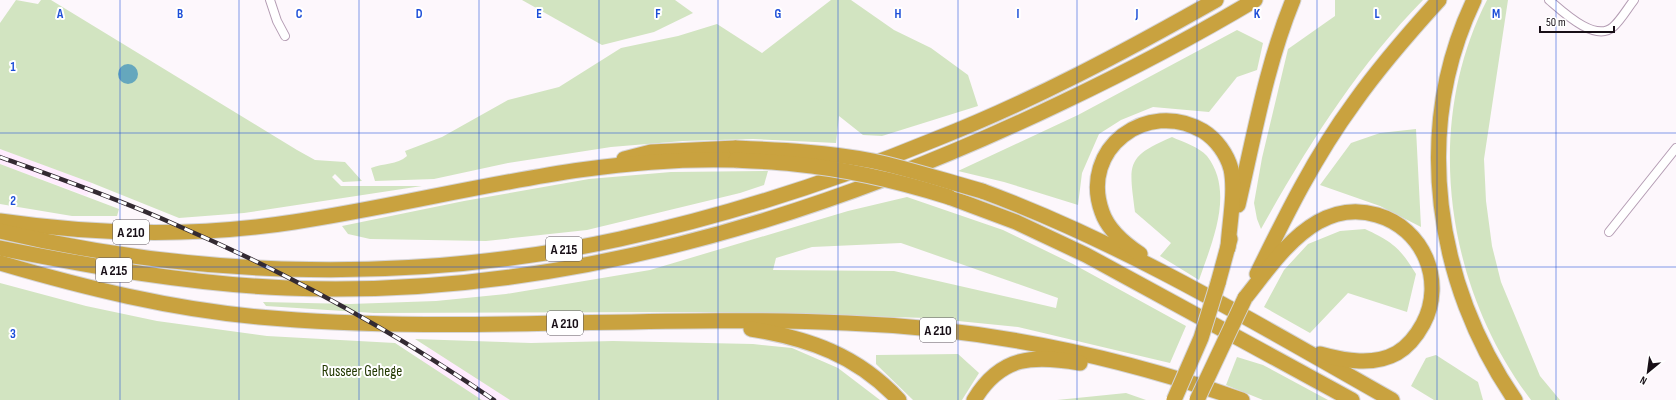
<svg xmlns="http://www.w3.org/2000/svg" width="1676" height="400" font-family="'Sofia Sans Condensed',sans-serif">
	<rect width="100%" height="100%" fill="#fdf7fc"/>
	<!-- built -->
	<g fill="#ffecfe">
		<polygon points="0,149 92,183 87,196 0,164"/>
		<polygon points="428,347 440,354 510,400 482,400 420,361"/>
	</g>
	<!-- green -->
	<g fill="#d2e4c1" fill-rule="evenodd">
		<polygon points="16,0 38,4 41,0 51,0 297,150 315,160 345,162 362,181 343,182 335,174 332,177 341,186 422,186 244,213 179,218 92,183 0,149 0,23"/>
		<polygon points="522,0 675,0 693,13 654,32 602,45"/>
		<path d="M 831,0 L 851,0 L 894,30 L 931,48 L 968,75 L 978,106 L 882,136 L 863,135 L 839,116 L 836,143 L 753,139 L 683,141 L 611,147 L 508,163 L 434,179 L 375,181 L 371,168 C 383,163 397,165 407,156 L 405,151 L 442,137 L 508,100 L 559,87 L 621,48 L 678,36 L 717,24 L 762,53 Z"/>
		<path d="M 1335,0 L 1423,0 C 1357,67 1307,147 1261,229 L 1257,219 L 1254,203 L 1262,158 L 1288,49 L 1335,16 Z"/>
		<path d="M 1487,0 L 1508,0 L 1484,159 L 1486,201 L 1492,246 L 1501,282 L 1540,376 L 1560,400 L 1531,400 C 1446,288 1422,127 1487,0 Z"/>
		<polygon points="1237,30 1263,43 1257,70 1237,77 1209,112 1153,107 1121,120 1099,134 1082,173 1078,205 1004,182 958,171 1078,115"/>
		<polygon points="1416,129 1421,227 1380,206 1320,185 1351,143 1380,133"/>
		<path d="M 1172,137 C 1183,142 1199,147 1207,156 C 1235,192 1212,242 1199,280 L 1160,256 L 1171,243 L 1135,212 C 1129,164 1125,157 1172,137 Z"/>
		<polygon points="0,164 119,209 117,216 72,216 0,204"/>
		<polygon points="768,171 764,185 740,193 587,230 486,241 370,239 348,234 342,226 464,201 589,179 671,172"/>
		<path d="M 907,197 L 1003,230 L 1073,264 L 1186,326 L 1170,363 L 1018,327 L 928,318 L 701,312 L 374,313 L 266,306 L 263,302 L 350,304 L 436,301 L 506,294 L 650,270 L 848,211 ZM 901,243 L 1058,298 L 1056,308 L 894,271 L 773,270 L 776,258 L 812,247 Z"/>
		<path d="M 1365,229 C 1393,242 1400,248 1416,274 L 1407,312 L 1348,293 L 1310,333 L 1264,307 L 1284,270 L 1308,244 L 1340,231 Z"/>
		<polygon points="0,283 86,306 157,321 267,336 395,343 482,400 0,400"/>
		<polygon points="415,339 531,343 613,341 753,344 792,348 838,368 880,400 510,400"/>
		<polygon points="958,354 979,373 962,400 913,400 876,364 876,355"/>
		<polygon points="1436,355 1478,382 1483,400 1434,400 1411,386 1426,358"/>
		<polygon points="1237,357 1263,365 1328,400 1263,400 1226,385"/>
		<polygon points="1126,393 1146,400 1057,400"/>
	</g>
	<!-- water -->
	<circle fill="#65a7bd" cx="128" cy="74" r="10"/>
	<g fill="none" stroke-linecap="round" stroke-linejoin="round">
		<defs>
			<g id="minor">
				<polyline points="270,0 277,21 285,36"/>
				<path d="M 1549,0 C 1562,11 1595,43 1613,27 C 1621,20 1627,9 1634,0"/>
				<polyline points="1609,232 1676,148"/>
			</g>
			<g id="motorway">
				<path d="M 1474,0 C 1412,130 1435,284 1515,400"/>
				<polyline points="624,159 651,152 736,148"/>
				<path d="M 982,191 C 1126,244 1259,325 1392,400"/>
				<polyline points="949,197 1016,222 1086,255 1352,400"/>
				<path d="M 1238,205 C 1254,137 1266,66 1293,0"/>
				<path d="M 0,221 C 97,235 197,237 294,222 C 440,200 586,155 736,160"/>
				<path d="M 0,231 C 200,279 419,283 620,239 C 729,215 834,181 936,139 C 1033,101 1126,51 1216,0"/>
				<path d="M 0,248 C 95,267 190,284 287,288 C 558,299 822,218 1063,102 C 1128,71 1193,37 1255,0"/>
				<path d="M 1140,254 C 1125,244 1108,230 1102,212 C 1079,149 1147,98 1203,131 C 1216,139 1227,154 1231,169 C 1236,192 1229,225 1228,248"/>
				<path d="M 0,263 C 85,288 171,309 259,317 C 455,335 651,314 847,323 C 981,328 1116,355 1242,400"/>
				<path d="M 1257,274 C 1286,215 1315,156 1354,103 C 1380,66 1409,33 1439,0"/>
				<polyline points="1218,283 1230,239"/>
				<path d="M 1245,298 C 1266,272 1288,239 1318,222 C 1336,212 1357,209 1377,215 C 1423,228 1446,281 1423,324 C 1417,335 1409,346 1397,353 C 1374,366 1345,361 1320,354"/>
				<path d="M 751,329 C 810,339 857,355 899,400"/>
				<path d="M 974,400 C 1001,355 1034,355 1080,363"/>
			</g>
		</defs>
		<!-- minor casing -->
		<use href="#minor" stroke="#b49cb3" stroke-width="10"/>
		<!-- motorway casing -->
		<use href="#motorway" stroke="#d5d4d5" stroke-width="17"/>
		<!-- minor -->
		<use href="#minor" stroke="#fff" stroke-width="8"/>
		<!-- motorway -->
		<use href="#motorway" stroke="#c9a23f" stroke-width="15"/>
		<defs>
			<path id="rail" d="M 0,157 C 61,179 123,201 183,228 C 292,275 396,333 494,400"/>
		</defs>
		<!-- rail casing -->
		<use href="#rail" stroke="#332a32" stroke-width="4.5"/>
		<!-- rail -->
		<use href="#rail" stroke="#fff" stroke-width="3" stroke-dasharray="9" stroke-linecap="butt"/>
		<defs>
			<g id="motorway-bridge">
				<path d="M 736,148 C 782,150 828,152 873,161 C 910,169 946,181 982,191"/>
				<path d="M 736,160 C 755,161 775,162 794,164 C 847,169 898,181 949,197"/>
				<polyline points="1174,400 1201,338 1218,283"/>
				<polyline points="1197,400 1245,298"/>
			</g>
		</defs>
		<!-- motorway-bridge casing -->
		<use href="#motorway-bridge" stroke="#d5d4d5" stroke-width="17" stroke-linecap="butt"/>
		<!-- motorway-bridge -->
		<use href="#motorway-bridge" stroke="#c9a23f" stroke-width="15"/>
	</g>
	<!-- grid -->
	<path fill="none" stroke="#1d4ed8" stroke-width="1" stroke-opacity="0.55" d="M 120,0 L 120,400M 239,0 L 239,400M 359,0 L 359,400M 479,0 L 479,400M 599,0 L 599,400M 718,0 L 718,400M 838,0 L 838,400M 958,0 L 958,400M 1077,0 L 1077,400M 1197,0 L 1197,400M 1317,0 L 1317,400M 1437,0 L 1437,400M 1556,0 L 1556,400M 0,133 L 1676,133M 0,267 L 1676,267"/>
	<g text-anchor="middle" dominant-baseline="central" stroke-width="4" stroke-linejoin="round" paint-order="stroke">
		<!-- shield labels -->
		<g fill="#fff" stroke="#5d575d" stroke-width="1">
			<rect x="113" y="220" width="36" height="24" rx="3"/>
			<rect x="546" y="237" width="36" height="24" rx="3"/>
			<rect x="96" y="258" width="36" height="24" rx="3"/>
			<rect x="547" y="311" width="36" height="24" rx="3"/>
			<rect x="920" y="318" width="36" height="24" rx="3"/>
		</g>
		<g font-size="14" font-weight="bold" fill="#180f17">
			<text x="131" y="232">A 210</text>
			<text x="564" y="249">A 215</text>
			<text x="114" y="270">A 215</text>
			<text x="565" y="323">A 210</text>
			<text x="938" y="330">A 210</text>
		</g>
		<!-- park labels -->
		<g font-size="15" fill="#223800" stroke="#fff">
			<text x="362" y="371">Russeer Gehege</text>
		</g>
	</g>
	<g font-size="13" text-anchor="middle" font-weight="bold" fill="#1d4ed8" stroke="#fff" stroke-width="4" stroke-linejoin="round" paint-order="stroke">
		<text x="60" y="18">A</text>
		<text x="180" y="18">B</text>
		<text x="299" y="18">C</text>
		<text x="419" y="18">D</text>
		<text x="539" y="18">E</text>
		<text x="658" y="18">F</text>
		<text x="778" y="18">G</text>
		<text x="898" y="18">H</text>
		<text x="1018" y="18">I</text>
		<text x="1137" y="18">J</text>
		<text x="1257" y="18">K</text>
		<text x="1377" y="18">L</text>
		<text x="1496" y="18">M</text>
		<text x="13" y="71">1</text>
		<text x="13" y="205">2</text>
		<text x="13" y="338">3</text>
	</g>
	<!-- north arrow -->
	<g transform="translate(1648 372) rotate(209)" stroke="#ffffff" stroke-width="3" paint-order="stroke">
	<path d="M0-3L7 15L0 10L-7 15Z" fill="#180f17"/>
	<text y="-6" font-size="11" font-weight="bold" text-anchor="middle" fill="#180f17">N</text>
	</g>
	<!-- scale -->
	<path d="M1540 26v6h74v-6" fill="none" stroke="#180f17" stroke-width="2"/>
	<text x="1546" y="26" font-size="12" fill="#180f17" stroke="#ffffff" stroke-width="3" paint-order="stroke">50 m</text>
</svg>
